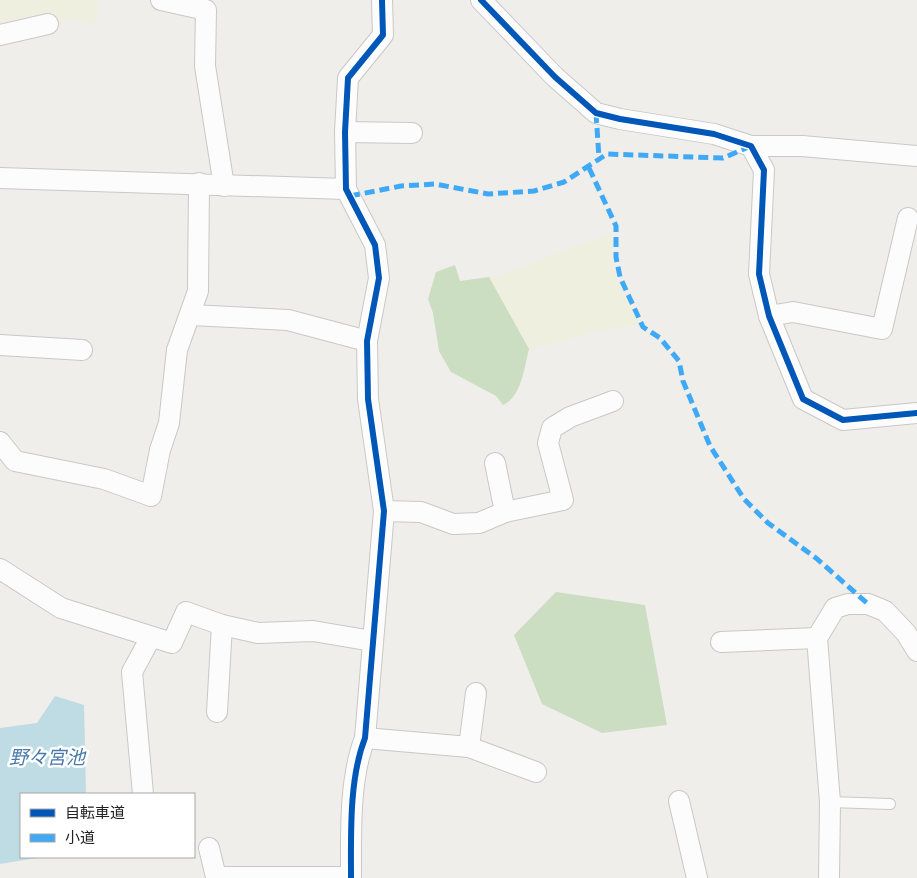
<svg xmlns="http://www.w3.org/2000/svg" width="917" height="878" font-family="Karla,'Noto Sans JP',sans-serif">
	<rect width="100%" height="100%" fill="#f0eeeb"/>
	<!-- farmland -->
	<g fill="#efefdf">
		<polygon points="0,0 98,0 95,24 34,15 0,23"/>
		<polygon points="612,233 611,260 616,279 639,324 596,332 529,349 489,277 500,275"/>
	</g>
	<!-- forest -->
	<g fill="#cbdec1">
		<path d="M 455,265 L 460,281 L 489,277 L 529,349 C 524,368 522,396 503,405 L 496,396 L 451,372 L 439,351 L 433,313 L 428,299 L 436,272 Z"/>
		<polygon points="556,592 645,605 667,725 602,733 542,704 514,635"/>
	</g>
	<!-- water -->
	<polygon fill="#bfdbe3" points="55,696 84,705 86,794 21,794 21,857 43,857 0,864 0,728 37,723"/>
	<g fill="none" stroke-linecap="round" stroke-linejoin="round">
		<defs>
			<polyline id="lane" points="830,802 890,804"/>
			<g id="street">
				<polyline points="161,0 206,10 205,66 224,186"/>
				<polyline points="481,0 555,77 596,113 620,119 714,134 751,146 764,170 759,274 769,316 803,399 843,420 917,413"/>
				<polyline points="0,35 48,24"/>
				<polyline points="345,132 412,133"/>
				<polyline points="751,146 802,146 917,156"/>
				<polyline points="0,178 346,189"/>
				<polyline points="191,315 288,320 367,341"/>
				<polyline points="769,316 793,312 882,329 908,218"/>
				<polyline points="0,345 82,350"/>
				<polyline points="0,442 15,461 104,479 151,496 160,450 169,423 177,350 198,291 199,183"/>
				<polyline points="495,463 505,512"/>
				<polyline points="384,511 421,512 453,524 479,523 505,512 563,500 548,443 552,428 570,417 613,401"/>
				<polyline points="0,569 61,608 172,643 186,612 222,625 258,633 313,631 372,641"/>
				<polyline points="721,642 817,638"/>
				<polyline points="217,712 222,625"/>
				<polyline points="365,738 469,747 536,772"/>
				<polyline points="469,747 476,693"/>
				<polyline points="143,794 132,672 151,637"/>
				<polyline points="679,801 697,878"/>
				<polyline points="209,848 216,877 351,877"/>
				<path d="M 351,878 C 351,834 349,779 365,738 L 384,511 L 368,399 L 367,341 L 379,278 L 375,245 L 346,189 L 345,132 L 348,78 L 383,35 L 382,0"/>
				<polyline points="829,878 830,802 817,638 835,608 848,604 868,604 885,611 906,633 917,651"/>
			</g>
		</defs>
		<!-- lane casing -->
		<use href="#lane" stroke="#c9c8c7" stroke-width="12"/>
		<!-- street casing -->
		<use href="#street" stroke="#c9c8c7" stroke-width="22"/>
		<!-- lane -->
		<use href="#lane" stroke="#fdfcfc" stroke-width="10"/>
		<!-- street -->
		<use href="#street" stroke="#fdfcfc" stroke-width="20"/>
		<!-- quiet -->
		<g stroke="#3fa9f5" stroke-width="5" stroke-dasharray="10 5" stroke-linecap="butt">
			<polyline points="596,113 599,158"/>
			<polyline points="589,168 616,226 616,257 620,277 643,327 660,338 679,361 683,381 710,446 744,499 768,523 816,558 868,604"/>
			<polyline points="350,196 401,186 435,184 488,194 534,191 564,182 607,154 723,158 751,146"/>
		</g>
		<defs>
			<g id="cycleway">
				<polyline points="481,0 555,77 596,113 620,119 714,134 751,146 764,170 759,274 769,316 803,399 843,420 917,413"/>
				<path d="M 351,878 C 351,834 349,779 365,738 L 384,511 L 368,399 L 367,341 L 379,278 L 375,245 L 346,189 L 345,132 L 348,78 L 383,35 L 382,0"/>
			</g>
		</defs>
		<!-- cycleway casing -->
		<use href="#cycleway" stroke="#fff" stroke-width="9"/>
		<!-- cycleway -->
		<use href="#cycleway" stroke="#0057b8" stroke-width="6"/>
	</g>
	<g text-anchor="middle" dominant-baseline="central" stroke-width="5" stroke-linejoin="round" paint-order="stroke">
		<!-- water labels -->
		<g font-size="19" font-style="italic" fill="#4a7aab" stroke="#fff">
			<text x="47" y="758">野々宮池</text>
		</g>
	</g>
	<!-- legend -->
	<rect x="20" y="793" width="175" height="65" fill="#ffffff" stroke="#a7a7a7"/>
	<rect x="30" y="809" width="25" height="8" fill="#0057b8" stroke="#a7a7a7"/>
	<text x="65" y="818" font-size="15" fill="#222222">自転車道</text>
	<rect x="30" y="834" width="25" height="8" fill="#3fa9f5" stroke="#a7a7a7"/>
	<text x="65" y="843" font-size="15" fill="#222222">小道</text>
</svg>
